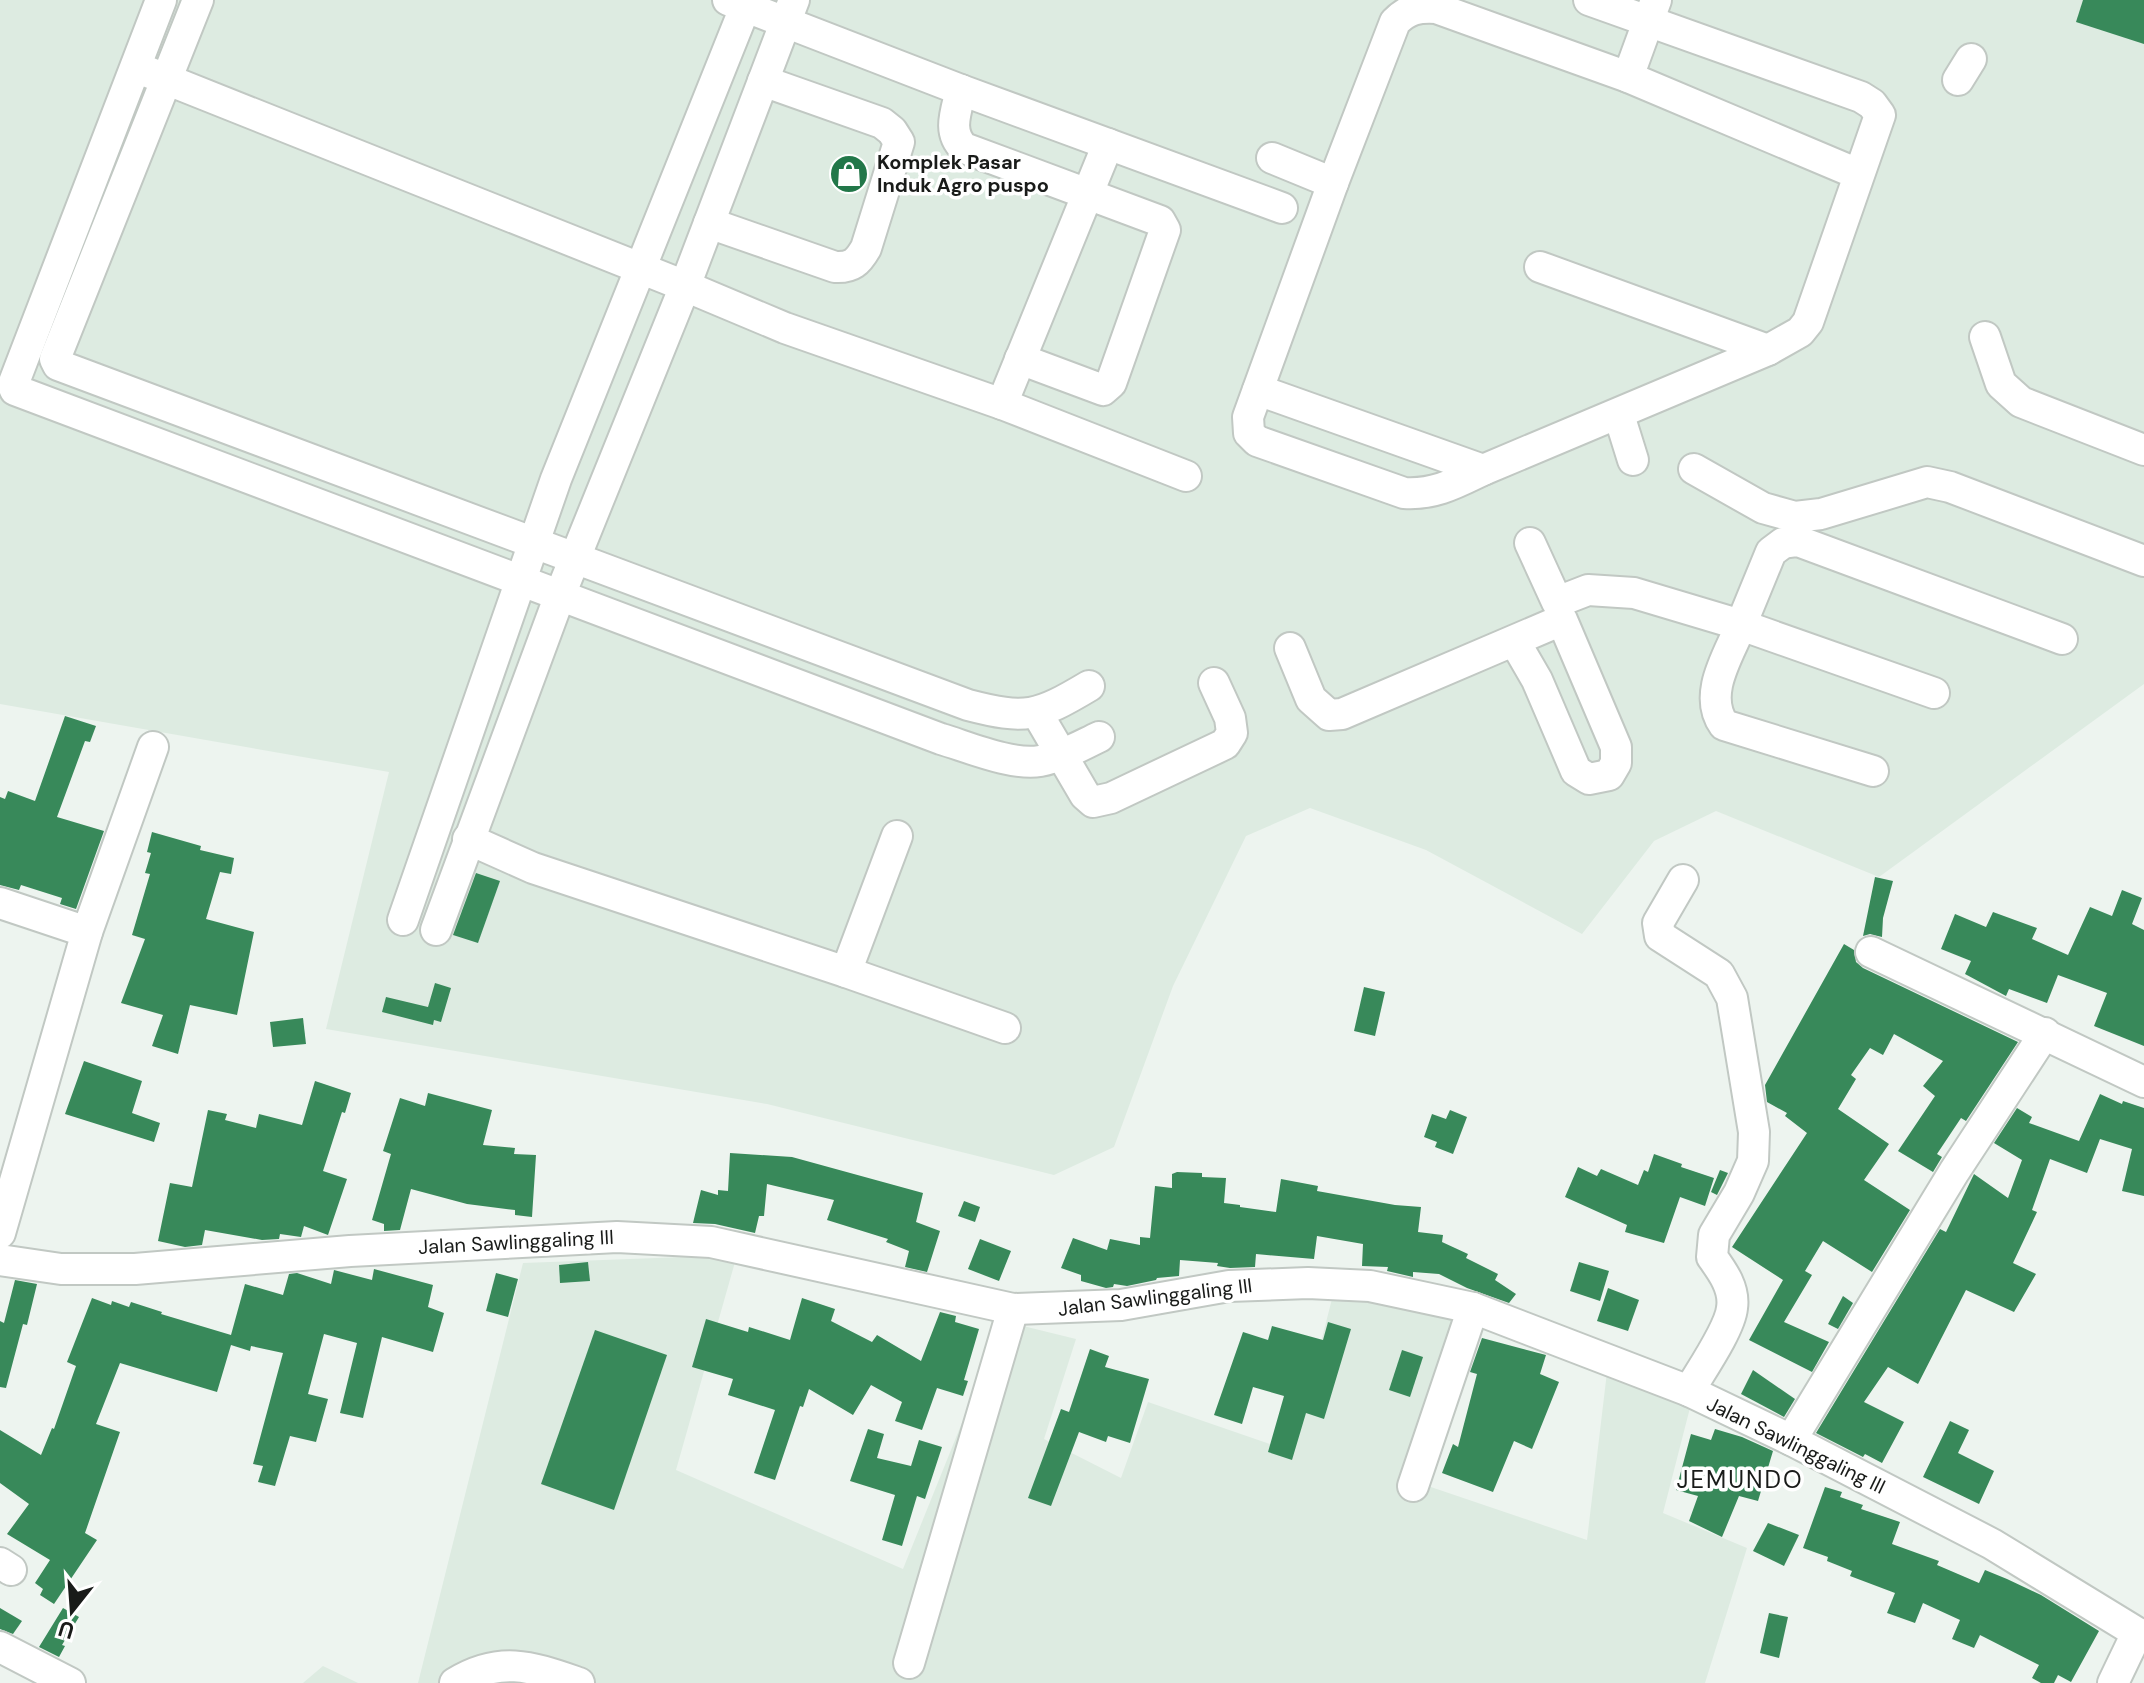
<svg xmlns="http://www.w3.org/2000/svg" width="2144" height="1683" font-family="'DM Sans',sans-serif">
	<rect width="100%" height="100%" fill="#edf4ef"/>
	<!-- built -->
	<g fill="#ddebe1">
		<polygon points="0,0 2144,0 2144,684 1879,877 1716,811 1654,841 1582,934 1426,850 1310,808 1246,836 1173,986 1114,1147 1054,1175 767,1104 326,1029 389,772 0,704"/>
		<polygon points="737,1255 676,1470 903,1569 1003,1321 1076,1339 1044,1439 1121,1478 1148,1402 1293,1452 1334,1291 1470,1324 1422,1484 1587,1540 1607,1372 1691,1404 1663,1513 1747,1548 1705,1683 418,1683 523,1263"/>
		<polygon points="323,1666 358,1683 303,1683"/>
	</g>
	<!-- building -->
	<g fill="#38895a">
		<polygon points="2083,0 2144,0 2144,44 2076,22"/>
		<polygon points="65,716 96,726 90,742 85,741 57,817 104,831 76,909 60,904 62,898 21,885 19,890 0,885 0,797 5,799 8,791 35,801"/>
		<polygon points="152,832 201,846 200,850 234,858 231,874 220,872 206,919 254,932 237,1015 190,1005 178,1054 152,1046 163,1015 121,1003 145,939 132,935 150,874 145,873 151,853 147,852"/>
		<polygon points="476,873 500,881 478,943 453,935"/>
		<polygon points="1875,877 1893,881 1883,918 1882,937 1870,934 1863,936"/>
		<polygon points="2122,890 2142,898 2132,924 2144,930 2144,1046 2094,1026 2107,993 2058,975 2047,1003 2009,989 2006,996 1965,974 1971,961 1941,949 1955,914 1986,927 1993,912 2037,928 2032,939 2068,955 2090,907 2112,916"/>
		<polygon points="1844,944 1854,950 1856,962 1863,968 2018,1042 1966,1121 1961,1118 1937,1154 1942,1157 1933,1172 1898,1151 1935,1096 1923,1086 1943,1061 1894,1034 1883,1055 1870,1048 1851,1075 1856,1079 1838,1109 1889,1144 1864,1180 1910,1210 1872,1272 1823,1241 1805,1271 1812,1275 1784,1322 1829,1342 1812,1372 1749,1340 1783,1280 1732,1247 1807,1133 1785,1116 1787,1113 1767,1102 1765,1085"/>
		<polygon points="435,983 451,988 441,1022 434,1020 433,1025 382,1012 386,997 428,1007"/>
		<polygon points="1364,987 1385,992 1375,1036 1354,1031"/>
		<polygon points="303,1018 306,1044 273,1047 270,1022"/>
		<polygon points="84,1061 142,1081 132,1113 160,1123 154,1142 65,1114"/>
		<polygon points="315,1081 351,1093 345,1113 342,1112 323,1171 347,1179 328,1235 304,1226 301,1237 280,1234 279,1239 262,1240 205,1230 202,1245 185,1247 158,1241 170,1183 192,1187 208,1110 227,1114 225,1120 256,1128 259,1114 302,1125"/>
		<polygon points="428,1093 492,1110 483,1145 515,1148 514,1154 536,1155 532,1217 515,1215 515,1210 467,1204 411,1189 400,1230 384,1231 384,1224 372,1220 391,1154 383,1151 400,1098 425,1106"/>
		<polygon points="2100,1094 2122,1104 2123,1101 2144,1108 2144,1196 2122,1191 2132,1149 2100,1139 2087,1173 2050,1159 2032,1210 2037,1212 2013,1263 2036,1274 2014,1312 1966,1290 1918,1384 1888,1367 1864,1402 1904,1422 1882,1463 1865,1454 1863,1457 1816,1433 1940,1229 1946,1232 1974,1174 2008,1198 2022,1160 1994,1143 2017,1108 2032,1117 2029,1123 2079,1141"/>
		<polygon points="1450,1110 1467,1117 1453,1154 1435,1147 1437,1142 1424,1137 1432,1114 1446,1119"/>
		<polygon points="730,1153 792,1157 923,1193 916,1222 940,1231 927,1272 905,1267 909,1251 886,1242 888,1239 827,1220 834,1200 767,1184 764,1216 759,1216 755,1233 715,1224 693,1223 701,1190 718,1195 718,1190 728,1191"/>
		<polygon points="1654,1154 1682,1164 1681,1167 1714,1178 1705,1206 1680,1197 1664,1243 1625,1232 1627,1225 1565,1197 1578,1167 1597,1176 1601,1169 1638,1185 1644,1170 1648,1172"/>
		<polygon points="1720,1170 1728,1173 1717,1195 1711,1192"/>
		<polygon points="1177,1172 1202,1173 1202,1177 1226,1178 1224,1203 1240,1205 1240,1207 1276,1212 1281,1179 1318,1186 1317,1191 1395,1205 1421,1207 1418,1232 1443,1235 1442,1242 1468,1254 1466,1258 1498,1274 1495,1280 1516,1294 1509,1303 1467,1288 1439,1274 1413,1272 1413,1277 1387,1271 1388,1267 1362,1266 1363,1244 1317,1236 1314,1259 1256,1254 1255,1267 1230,1268 1217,1266 1218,1263 1180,1260 1179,1276 1157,1278 1156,1280 1127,1286 1114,1284 1113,1287 1106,1288 1081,1281 1081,1275 1061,1268 1073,1238 1107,1250 1110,1239 1140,1245 1140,1237 1150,1238 1155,1186 1172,1188 1172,1174"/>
		<polygon points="964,1201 980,1207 975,1222 958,1216"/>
		<polygon points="980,1239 1011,1251 999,1281 968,1269"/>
		<polygon points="588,1262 590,1281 560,1283 559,1265"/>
		<polygon points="1579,1262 1609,1271 1600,1301 1570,1291"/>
		<polygon points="374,1269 433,1285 428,1307 444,1313 433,1352 382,1337 363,1418 340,1413 357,1343 324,1334 308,1394 328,1399 316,1442 290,1436 275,1486 258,1482 263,1466 253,1464 283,1353 251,1346 250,1351 231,1345 217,1392 120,1363 96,1424 120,1432 85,1533 97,1540 54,1604 40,1595 43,1589 35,1583 50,1560 7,1534 29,1504 0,1483 0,1430 41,1455 52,1428 54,1429 76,1366 67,1362 92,1298 111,1305 112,1301 129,1307 131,1302 162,1312 161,1314 231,1335 245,1284 283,1295 289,1274 297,1273 331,1284 334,1270 372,1280"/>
		<polygon points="496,1273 518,1279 508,1317 486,1311"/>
		<polygon points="15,1280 37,1284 27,1325 23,1324 6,1388 0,1387 0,1321 4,1323"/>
		<polygon points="1608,1288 1639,1300 1628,1331 1597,1321"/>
		<polygon points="1843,1296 1853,1303 1838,1329 1828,1324"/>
		<polygon points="802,1298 835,1309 831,1321 872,1342 877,1335 921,1361 940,1312 956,1316 955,1322 979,1329 964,1380 968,1381 963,1396 937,1388 922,1430 895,1421 902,1402 871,1385 853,1415 809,1389 803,1407 800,1406 775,1480 754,1473 775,1410 728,1395 733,1379 692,1367 706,1319 748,1332 749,1327 790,1340"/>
		<polygon points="1328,1322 1351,1329 1324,1419 1306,1413 1292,1460 1268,1452 1284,1396 1253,1387 1242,1424 1214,1415 1243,1332 1268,1340 1272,1326 1323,1340"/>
		<polygon points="595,1330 667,1355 614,1510 541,1484"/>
		<polygon points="1482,1338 1546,1355 1540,1374 1559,1382 1532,1449 1514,1441 1493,1492 1442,1473 1453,1444 1458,1447 1477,1374 1470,1372"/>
		<polygon points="1090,1349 1109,1356 1105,1367 1149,1379 1130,1443 1108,1436 1106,1442 1079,1432 1051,1506 1028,1498 1061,1409 1069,1412"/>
		<polygon points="1402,1350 1423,1357 1410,1397 1389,1390"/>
		<polygon points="1753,1370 1795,1399 1784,1417 1741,1394"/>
		<polygon points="1950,1421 1969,1430 1958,1453 1994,1471 1979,1504 1923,1477"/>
		<polygon points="868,1429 884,1434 877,1458 911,1466 919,1440 942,1447 925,1499 917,1496 902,1546 882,1540 895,1495 850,1481"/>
		<polygon points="1715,1429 1742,1437 1773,1451 1758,1501 1739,1496 1722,1537 1689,1521 1698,1496 1676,1490 1691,1434 1711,1440"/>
		<polygon points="1825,1487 1842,1492 1840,1497 1863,1505 1861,1509 1900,1522 1892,1544 1939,1561 1937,1565 1979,1583 1985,1570 2007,1579 2041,1595 2099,1631 2071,1682 2058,1675 2054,1683 2041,1683 2032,1678 2039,1665 1980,1635 1974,1648 1952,1639 1960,1620 1923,1603 1915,1623 1887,1613 1895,1593 1850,1576 1852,1571 1827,1561 1828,1557 1803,1548"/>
		<polygon points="1768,1523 1799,1535 1784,1566 1753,1551"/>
		<polygon points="0,1608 22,1621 13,1634 0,1629"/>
		<polygon points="63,1608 79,1617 62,1645 65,1646 59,1657 39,1647"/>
		<polygon points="1769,1613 1788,1617 1779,1658 1760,1653"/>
	</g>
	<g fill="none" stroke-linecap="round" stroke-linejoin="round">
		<defs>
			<g id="minor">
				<path d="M 161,0 L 13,385 L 15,390 L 941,739 C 968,747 1013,766 1040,761 C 1061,757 1080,746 1099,737"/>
				<path d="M 198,0 L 55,359 L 58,365 L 968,705 C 1026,720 1037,717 1089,686"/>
				<polyline points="728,0 961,90 1282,208"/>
				<path d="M 1589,0 L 1861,97 L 1872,104 L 1880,115 L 1808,322 L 1800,332 L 1768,350 L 1483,470 C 1456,483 1435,495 1404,493 L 1257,441 L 1249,433 L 1248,417 L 1333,183 L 1395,22 C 1408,9 1418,7 1436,8 L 1628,77 L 1858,174"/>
				<polyline points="148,72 685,286 785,328 1002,404 1186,476"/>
				<polyline points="1628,77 1656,0"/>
				<polyline points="1958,80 1971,59"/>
				<path d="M 961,90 C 956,112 947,132 964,148 L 1160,221 L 1165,230 L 1111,383 L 1103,390 L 1020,359"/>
				<polyline points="1272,158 1333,183"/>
				<path d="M 709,223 L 835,267 C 852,268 858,262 866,248 L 899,142 L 892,131 L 882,123 L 763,81"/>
				<polyline points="1540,267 1768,350"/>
				<polyline points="1985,337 2001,384 2021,402 2144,450"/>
				<polyline points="1258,390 1483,470"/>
				<polyline points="1002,404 1108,144"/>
				<polyline points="1619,415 1633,460"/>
				<polyline points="1694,469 1763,508 1795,517 1821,514 1927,482 1950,487 2144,561"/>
				<polyline points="1530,543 1557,602 1588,590 1634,593 1741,625 1771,552 1783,543 1798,541 2062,639"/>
				<polyline points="1290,648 1311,699 1329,715 1342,714 1562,620 1616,747 1616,763 1609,775 1589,779 1576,771 1537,680 1515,642"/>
				<polyline points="1037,713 1085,795 1093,802 1111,798 1225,744 1232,733 1230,718 1214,683"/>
				<path d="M 1873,771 L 1724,725 C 1702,694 1729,655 1741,625 L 1934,693"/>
				<polyline points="468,839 533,868 846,972 897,836"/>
				<path d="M 1683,880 L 1658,923 L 1660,936 L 1719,974 L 1732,998 L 1754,1132 L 1753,1161 L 1739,1193 L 1714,1235 L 1712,1257 C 1723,1272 1735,1289 1732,1308 C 1730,1329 1700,1372 1689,1391"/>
				<polyline points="0,903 87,932"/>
				<polyline points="403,920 556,479 748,0"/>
				<polyline points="436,930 560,595 685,286 794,0"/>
				<polyline points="1871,952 2144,1082"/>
				<polyline points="846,972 1005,1028"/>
				<polyline points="0,1233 87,932 153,747"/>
				<polyline points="0,1260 61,1269 135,1269 350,1251 617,1237 711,1242 1013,1309 1121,1305 1229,1286 1308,1283 1370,1286 1473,1308 1689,1391 1791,1440 1992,1544 2144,1637"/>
				<polyline points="1791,1440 1954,1172 2045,1033"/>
				<polyline points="1413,1486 1473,1308"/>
				<polyline points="0,1563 11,1570"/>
				<polyline points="0,1647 70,1683"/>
				<polyline points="909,1663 1013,1309"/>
				<path d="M 455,1683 C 501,1655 532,1667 579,1683"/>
				<polyline points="2113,1683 2137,1633"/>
			</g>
		</defs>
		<!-- minor casing -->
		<use href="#minor" stroke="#c1c8c3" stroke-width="34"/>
		<!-- minor -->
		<use href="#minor" stroke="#fff" stroke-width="30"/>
	</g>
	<!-- icons -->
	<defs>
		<symbol id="shop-disc" viewBox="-11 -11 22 22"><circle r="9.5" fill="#227749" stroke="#fff"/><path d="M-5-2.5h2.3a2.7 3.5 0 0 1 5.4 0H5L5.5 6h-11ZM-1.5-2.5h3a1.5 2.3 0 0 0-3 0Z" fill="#fff"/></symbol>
	</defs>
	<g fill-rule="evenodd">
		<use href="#shop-disc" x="827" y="152" width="44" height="44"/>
	</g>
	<g text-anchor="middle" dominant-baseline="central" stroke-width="7" stroke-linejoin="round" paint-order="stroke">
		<!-- poi labels -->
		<g font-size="20" font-weight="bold" fill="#191b19" stroke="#fff" text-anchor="start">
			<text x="877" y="162">Komplek Pasar<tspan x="877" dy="23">Induk Agro puspo</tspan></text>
		</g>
		<!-- street labels -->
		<g font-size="20" fill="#191b19" stroke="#fff">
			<text transform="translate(516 1242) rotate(-3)">Jalan Sawlinggaling III</text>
			<text transform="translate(1155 1297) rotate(-7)">Jalan Sawlinggaling III</text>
			<text transform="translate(1796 1445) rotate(26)">Jalan Sawlinggaling III</text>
		</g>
		<!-- quarter labels -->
		<g font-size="24" letter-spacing="2" fill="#191b19" stroke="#fff">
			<text x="1740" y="1479">JEMUNDO</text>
		</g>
	</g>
	<!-- north arrow -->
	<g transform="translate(72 1611) rotate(197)" stroke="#ffffff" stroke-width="6" paint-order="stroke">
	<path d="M0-6L14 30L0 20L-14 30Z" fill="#191b19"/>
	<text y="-12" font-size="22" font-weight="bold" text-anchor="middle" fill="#191b19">U</text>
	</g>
</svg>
